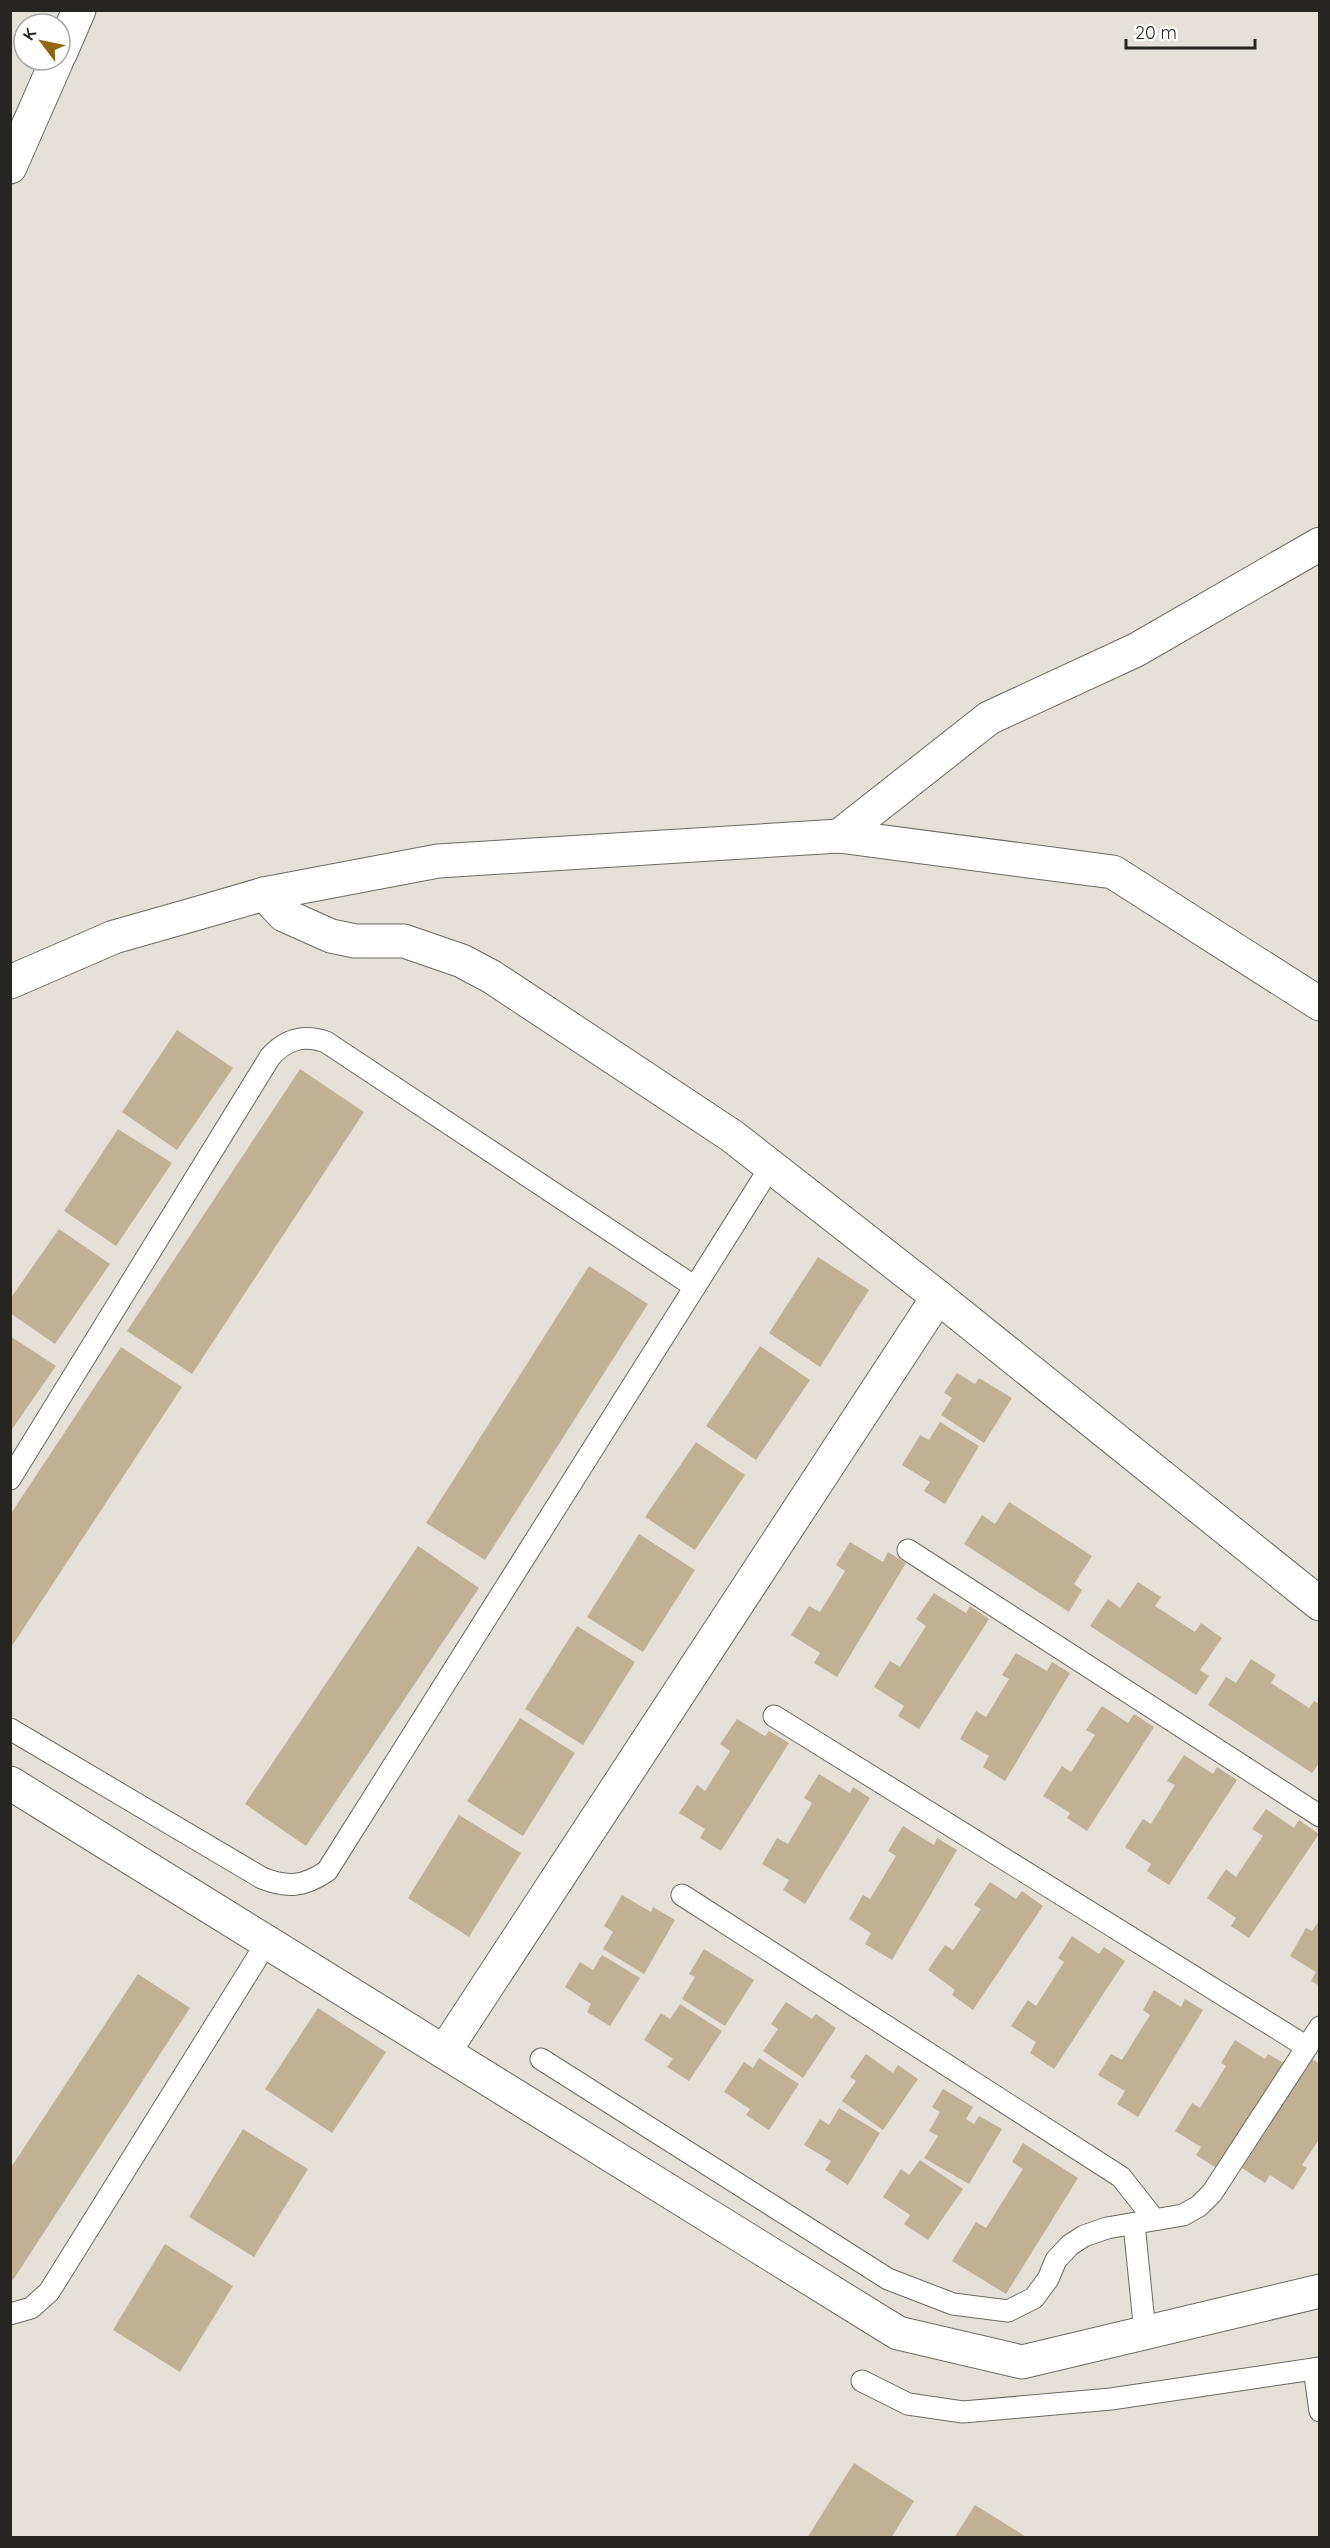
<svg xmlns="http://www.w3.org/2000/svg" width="1330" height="2548" font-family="Quicksand,sans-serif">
	<rect width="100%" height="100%" fill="#e6e1d8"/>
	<!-- building -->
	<g fill="#c0b195">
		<polygon points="177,1030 233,1068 177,1150 122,1112"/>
		<polygon points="300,1069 364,1112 192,1374 127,1331"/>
		<polygon points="118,1129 172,1163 116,1246 64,1211"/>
		<polygon points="59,1229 110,1264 55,1344 10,1313 10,1299"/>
		<polygon points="818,1257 869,1290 820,1367 769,1333"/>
		<polygon points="589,1266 648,1304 485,1560 426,1523"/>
		<polygon points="10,1336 56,1366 10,1432"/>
		<polygon points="760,1346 810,1380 756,1460 706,1426"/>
		<polygon points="121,1347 182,1387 10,1649 10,1515"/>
		<polygon points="957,1373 975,1384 979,1378 1012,1398 984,1443 941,1415 952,1398 944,1393"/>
		<polygon points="940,1422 979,1446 945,1504 924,1491 930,1482 902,1465 920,1435 929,1440"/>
		<polygon points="696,1442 745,1475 695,1550 645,1517"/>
		<polygon points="1009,1502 1092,1556 1074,1584 1082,1590 1069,1612 964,1544 982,1515 995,1524"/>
		<polygon points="639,1534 695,1570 643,1652 587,1617"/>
		<polygon points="850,1542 883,1562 888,1552 906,1563 837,1677 814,1663 820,1653 791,1635 809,1606 820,1612 845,1571 836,1565"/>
		<polygon points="418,1546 479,1588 306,1846 245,1804"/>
		<polygon points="1138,1582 1161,1597 1155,1606 1195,1632 1201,1623 1222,1638 1200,1670 1209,1676 1196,1695 1090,1626 1108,1599 1120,1608"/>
		<polygon points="934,1593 966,1613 970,1606 989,1619 919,1729 898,1716 904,1706 874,1687 890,1661 900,1667 926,1626 916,1619"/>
		<polygon points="577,1626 635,1662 583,1745 525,1709"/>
		<polygon points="1016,1653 1047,1671 1052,1662 1070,1673 1005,1781 983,1767 989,1756 960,1739 976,1711 986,1717 1009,1679 1002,1675"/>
		<polygon points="1251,1659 1276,1675 1271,1683 1309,1708 1314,1701 1320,1704 1320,1762 1312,1773 1208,1705 1226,1677 1236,1683"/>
		<polygon points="1102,1706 1128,1723 1134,1714 1154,1727 1087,1831 1067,1818 1070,1813 1043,1796 1062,1766 1071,1772 1095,1735 1086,1730"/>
		<polygon points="520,1718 575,1753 523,1836 467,1801"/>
		<polygon points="737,1719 765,1736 769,1731 789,1743 721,1851 700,1838 705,1829 679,1813 697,1785 705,1791 730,1751 720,1744"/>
		<polygon points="1184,1755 1213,1774 1217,1767 1237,1780 1169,1885 1147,1871 1151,1864 1125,1847 1143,1819 1151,1824 1175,1785 1167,1781"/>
		<polygon points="819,1774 850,1793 853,1787 870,1798 805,1904 783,1890 789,1880 762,1864 777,1838 788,1844 812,1803 804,1798"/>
		<polygon points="1266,1809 1294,1828 1299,1820 1319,1834 1249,1938 1231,1926 1236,1918 1207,1898 1226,1869 1236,1877 1263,1836 1252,1829"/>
		<polygon points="459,1815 521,1853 469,1937 408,1898"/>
		<polygon points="903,1826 934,1845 937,1838 957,1850 892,1960 865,1944 871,1933 849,1919 863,1895 870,1899 896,1856 888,1851"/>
		<polygon points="990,1882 1016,1899 1022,1891 1043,1906 973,2010 952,1995 955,1990 928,1970 945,1945 953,1950 981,1909 974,1905"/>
		<polygon points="622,1895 651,1912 653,1907 675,1920 644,1974 603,1949 613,1932 604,1926"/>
		<polygon points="1320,1919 1320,1986 1311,1981 1316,1972 1290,1956 1306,1928 1312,1931"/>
		<polygon points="1072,1936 1099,1954 1104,1947 1125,1961 1054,2069 1030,2053 1036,2042 1011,2026 1028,2000 1036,2006 1064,1962 1058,1958"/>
		<polygon points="704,1949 754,1980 725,2026 682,1999 695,1977 689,1974"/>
		<polygon points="602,1955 640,1978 610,2026 587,2012 591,2004 565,1987 580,1962 593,1970"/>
		<polygon points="138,1974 190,2008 13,2280 10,2278 10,2169"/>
		<polygon points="1154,1990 1181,2007 1185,1999 1203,2010 1138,2117 1117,2104 1125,2091 1098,2075 1111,2054 1122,2060 1150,2015 1143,2010"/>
		<polygon points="786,2002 812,2019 816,2014 836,2028 803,2078 763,2051 778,2029 771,2024"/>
		<polygon points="680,2004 722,2031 689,2081 667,2067 673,2059 644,2040 661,2013 670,2019"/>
		<polygon points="318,2008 386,2052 332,2133 265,2089"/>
		<polygon points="1235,2040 1265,2059 1268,2054 1284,2063 1218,2169 1196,2155 1201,2147 1175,2131 1192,2103 1200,2108 1226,2066 1221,2063"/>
		<polygon points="866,2054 893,2073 898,2065 918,2079 883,2130 842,2101 856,2081 850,2077"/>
		<polygon points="759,2058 799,2084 769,2130 746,2115 750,2109 724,2092 744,2062 753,2068"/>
		<polygon points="1312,2059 1320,2064 1320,2138 1302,2165 1307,2168 1293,2190 1270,2175 1265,2183 1242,2168"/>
		<polygon points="943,2089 973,2107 966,2119 974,2124 979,2116 1002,2129 969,2184 924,2158 938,2136 929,2131 940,2112 932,2107"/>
		<polygon points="839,2108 880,2133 848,2185 825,2170 831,2161 804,2145 820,2119 829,2125"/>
		<polygon points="243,2129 308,2169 254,2257 189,2217"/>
		<polygon points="1023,2143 1078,2178 1006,2294 952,2261 976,2222 986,2228 1023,2169 1012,2162"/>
		<polygon points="920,2160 963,2189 928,2240 904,2224 910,2215 883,2197 901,2169 909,2175"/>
		<polygon points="165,2244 233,2286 180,2372 113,2330"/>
		<polygon points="854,2463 914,2501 891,2538 807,2538"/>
		<polygon points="975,2505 1028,2538 954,2538"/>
	</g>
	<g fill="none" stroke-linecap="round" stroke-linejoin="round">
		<defs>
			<g id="service">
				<path d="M 10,1479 L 270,1057 C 286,1039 303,1034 326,1042 L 695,1287"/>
				<polyline points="908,1550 1320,1816"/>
				<polyline points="774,1716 1307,2047"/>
				<path d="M 10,1729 L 262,1878 C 287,1888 304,1887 327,1871 L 771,1166"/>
				<polyline points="682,1895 1121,2177 1154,2219"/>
				<polyline points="541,2059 888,2279 953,2304 1008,2311 1034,2298 1048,2279 1056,2260 1070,2245 1084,2236 1107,2228 1183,2215 1199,2206 1212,2193 1320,2027"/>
				<polyline points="1134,2224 1145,2333"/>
				<polyline points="10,2314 31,2308 49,2292 267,1942"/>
				<polyline points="1314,2369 1320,2411"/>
				<polyline points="862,2381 908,2404 963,2412 1111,2399 1320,2368"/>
			</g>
			<g id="minor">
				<polyline points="839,836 989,718 1136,650 1320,544"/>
				<polyline points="264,894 284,915 331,936 355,941 404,941 462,961 492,977 732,1136 938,1297 1320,1604"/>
				<polyline points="10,982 114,937 202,912 264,894 438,861 839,836 1113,872 1320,1004"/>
				<polyline points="10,1783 898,2333 1022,2362 1320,2291"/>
				<polyline points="444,2052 938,1297"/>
			</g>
			<g id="tertiary">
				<polyline points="60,54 79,10"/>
				<polyline points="10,167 57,60"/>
			</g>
		</defs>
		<!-- service casing -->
		<use href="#service" stroke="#6d6961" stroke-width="23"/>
		<!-- minor casing -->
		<use href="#minor" stroke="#6d6961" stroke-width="35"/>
		<!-- tertiary casing -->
		<use href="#tertiary" stroke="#6d6961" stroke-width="35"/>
		<!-- service -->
		<use href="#service" stroke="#fff" stroke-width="21"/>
		<!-- minor -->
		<use href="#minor" stroke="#fff" stroke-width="33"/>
		<!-- tertiary -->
		<use href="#tertiary" stroke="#fff" stroke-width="33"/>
	</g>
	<!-- border -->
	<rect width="1330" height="2548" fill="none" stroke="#262521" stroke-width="24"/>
	<!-- north arrow -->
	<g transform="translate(42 42) rotate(302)"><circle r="28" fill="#ffffff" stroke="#a8a8a6" stroke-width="1.5"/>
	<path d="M0-4.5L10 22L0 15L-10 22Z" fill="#936412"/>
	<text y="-9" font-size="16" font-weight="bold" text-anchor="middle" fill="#262521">K</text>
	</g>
	<!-- scale -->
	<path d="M1126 39v9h129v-9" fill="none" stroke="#262521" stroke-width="3"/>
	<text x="1135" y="39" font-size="18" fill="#262521" stroke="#ffffff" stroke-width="4.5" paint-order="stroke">20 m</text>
</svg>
